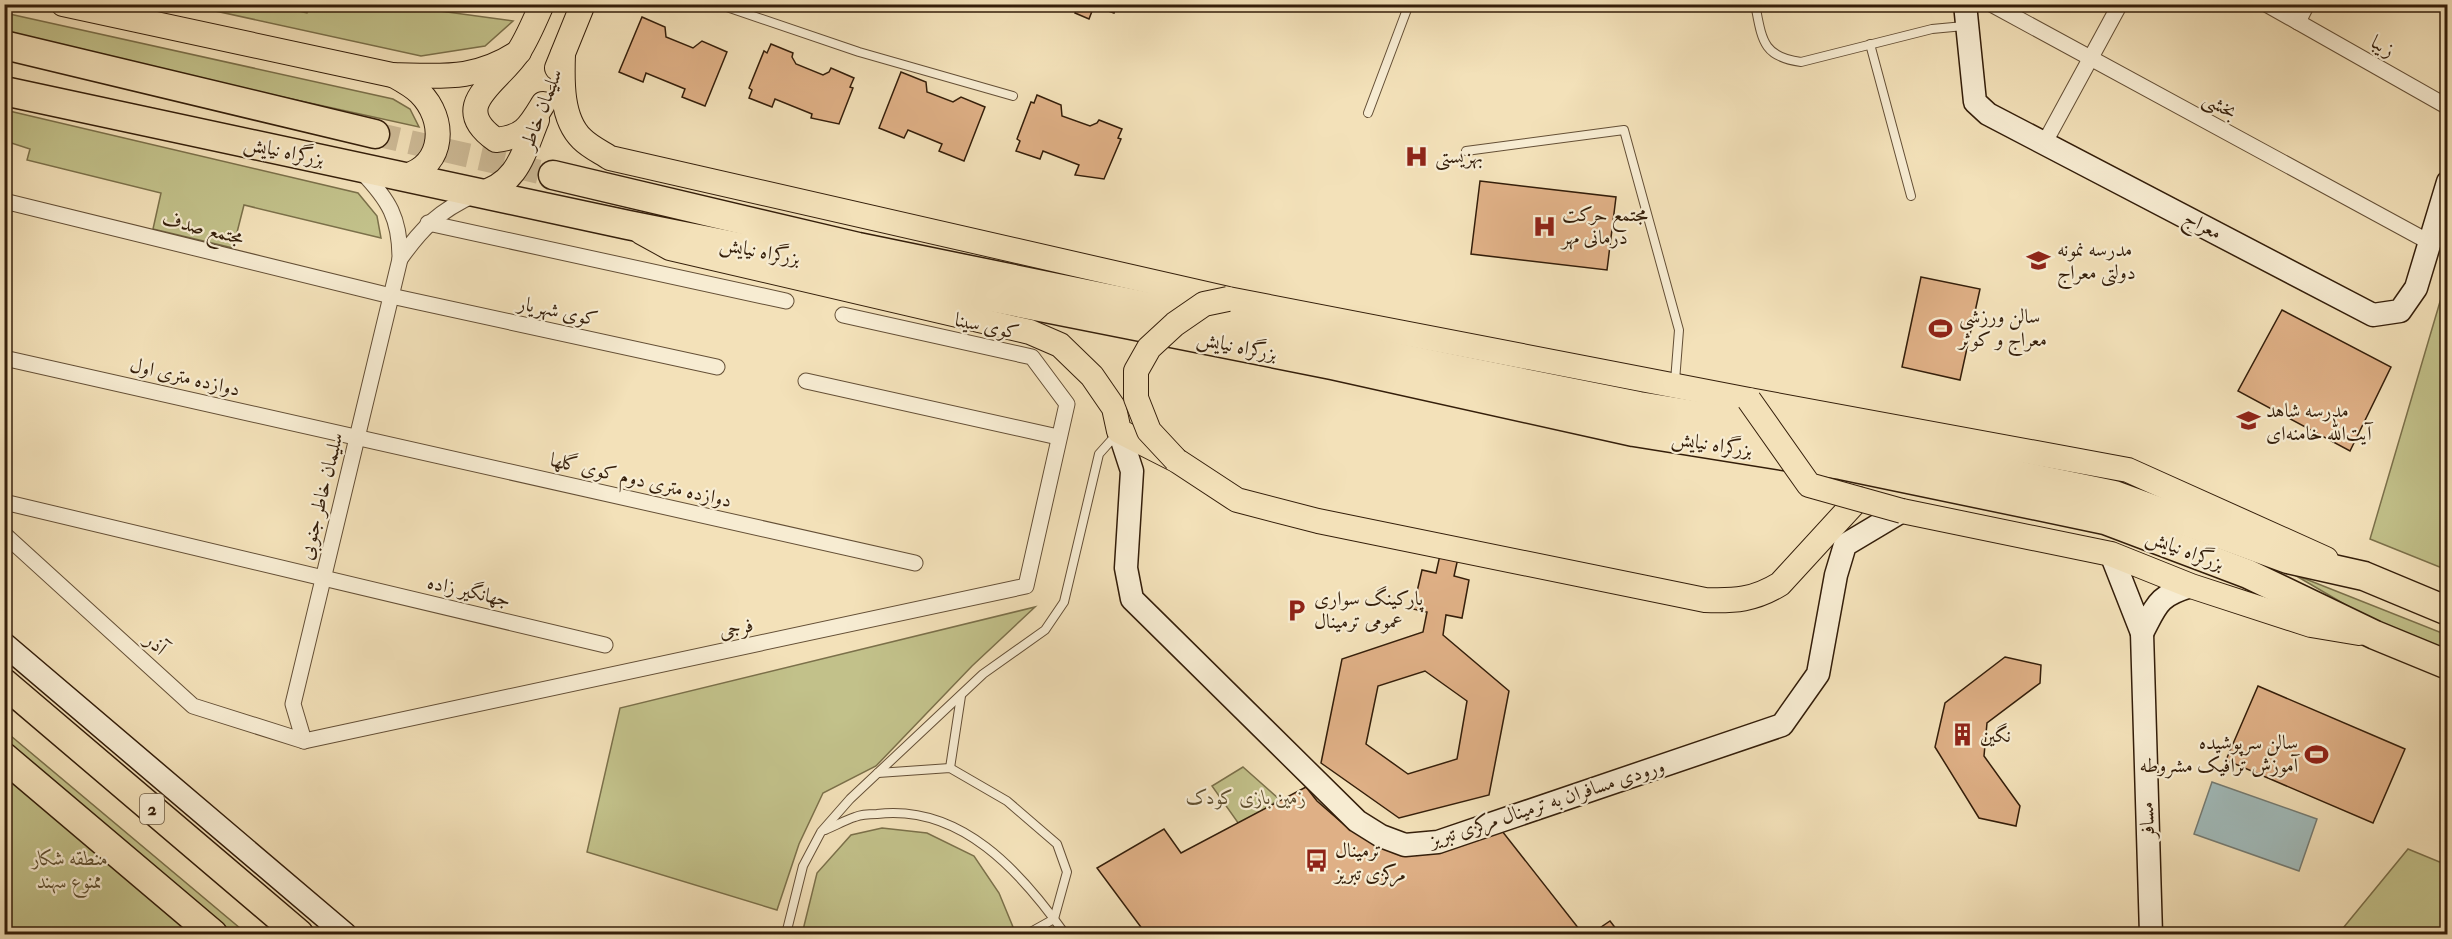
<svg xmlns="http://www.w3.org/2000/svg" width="2452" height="939" font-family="'IM FELL Double Pica',Amiri,serif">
	<rect width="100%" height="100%" fill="#f3e1b9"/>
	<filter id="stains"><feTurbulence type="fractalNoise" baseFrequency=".00333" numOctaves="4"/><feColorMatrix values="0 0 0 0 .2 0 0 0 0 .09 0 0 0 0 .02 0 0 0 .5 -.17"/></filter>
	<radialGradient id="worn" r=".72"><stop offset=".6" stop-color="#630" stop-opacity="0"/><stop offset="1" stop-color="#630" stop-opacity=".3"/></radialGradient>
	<!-- green -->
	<g fill="#c2c18a" stroke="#7b704a" stroke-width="1.5">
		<polygon points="388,4 513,21 485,46 421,56 188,5 271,5 307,13 311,5"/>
		<polygon points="5,13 393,99 410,109 419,127 5,36"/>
		<polygon points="5,110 358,193 377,216 381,238 244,205 233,248 153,229 161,193 27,160 30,149 5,141"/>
		<polygon points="2447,278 2448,570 2447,570 2370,539"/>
		<polygon points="2293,574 2447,635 2447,651 2368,618"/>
		<polygon points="1035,607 972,666 876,766 823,793 799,844 777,910 587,852 620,708"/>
		<polygon points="5,731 247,934 5,934"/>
		<polygon points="1243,767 1279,799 1241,827 1212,786"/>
		<polygon points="882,828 927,833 974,856 999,893 1013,927 1001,934 802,934 817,873 851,835"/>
		<polygon points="2408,849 2447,865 2447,934 2312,934 2339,933"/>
	</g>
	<!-- water -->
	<polygon fill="#a1bbbb" stroke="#757c74" stroke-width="1.5" points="2212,782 2317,819 2299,871 2194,834"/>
	<!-- building -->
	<g fill="#dfb086" stroke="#341e0a" stroke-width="1.5" fill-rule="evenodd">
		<polygon points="1070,4 1117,4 1114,13 1094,6 1089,19 1075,13 1077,7"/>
		<polygon points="642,17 665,27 666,37 693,48 702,41 727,52 705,106 682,97 685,89 646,73 643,82 619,72"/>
		<polygon points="771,44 793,53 792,57 796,64 823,75 829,72 831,68 854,78 850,87 853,88 839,124 811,118 812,114 775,99 772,107 749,98 752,90 749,88 764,51 767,53"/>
		<polygon points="901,72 926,82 927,92 953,102 961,97 985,107 964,161 939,151 942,144 908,130 904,138 879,128"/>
		<polygon points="1037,95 1061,105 1062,116 1090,126 1097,123 1099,120 1122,129 1118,138 1121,139 1104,179 1075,175 1079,165 1043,151 1040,159 1016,151 1020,141 1017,139 1031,102 1034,103"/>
		<polygon points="1480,181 1616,197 1607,270 1471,254"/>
		<polygon points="1921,277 1980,289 1960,380 1902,367"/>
		<polygon points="2282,310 2391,367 2350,451 2238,391"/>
		<path d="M 1440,555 L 1458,558 L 1454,576 L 1469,580 L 1462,618 L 1446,615 L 1443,635 L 1509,691 L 1489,795 L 1399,818 L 1321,763 L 1342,659 L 1423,632 L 1427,612 L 1413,609 L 1422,570 L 1436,573 ZM 1425,671 L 1467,701 L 1457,759 L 1408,774 L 1366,744 L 1378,686 Z"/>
		<polygon points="2005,657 2041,665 2040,683 1987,723 1984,756 2020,806 2016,826 1979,818 1935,747 1945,703"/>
		<polygon points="2258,686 2405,749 2373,823 2226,760"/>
		<polygon points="1306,787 1317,801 1347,827 1385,842 1495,822 1583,934 1146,934 1097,868 1164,829 1181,853"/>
		<polygon points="1610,921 1620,934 1591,934"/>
	</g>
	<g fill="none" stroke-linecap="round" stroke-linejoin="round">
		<!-- primary-tunnel -->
		<polyline stroke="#cdba96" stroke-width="24" stroke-dasharray="24 12" stroke-linecap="butt" points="375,134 553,175"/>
		<defs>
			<g id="lane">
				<polyline points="718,4 859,52 1013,96"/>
				<path d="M 1755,4 C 1762,39 1762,57 1801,62 L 1932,29 L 1964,26"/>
				<polyline points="1870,44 1911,196"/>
				<polyline points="1368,113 1409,4"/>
				<polyline points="1466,151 1624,130 1679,330 1675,381"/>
				<polyline points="950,768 961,696"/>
				<polyline points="878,773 950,768 1007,801 1057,844 1067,872 1054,919 1027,934"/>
				<path d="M 825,830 C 835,826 845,820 855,817 C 862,814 870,814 877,814 C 961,804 1021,872 1065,934"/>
				<polyline points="786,934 803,866 821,832 850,799 983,674 1045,630 1064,602 1099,454 1116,435"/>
			</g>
			<g id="street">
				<polyline points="1991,4 2429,242"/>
				<polyline points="2266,4 2298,22 2307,4"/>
				<polyline points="2298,22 2448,107"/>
				<polyline points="2045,142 2120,4"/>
				<path d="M 361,171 C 389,200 400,218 400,259 C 422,228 439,211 474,195"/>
				<polyline points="4,201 391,296 717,367"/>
				<polyline points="428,223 786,301"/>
				<polyline points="4,358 915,563"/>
				<polyline points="806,381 1058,437"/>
				<polyline points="4,502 605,645"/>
				<polyline points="4,534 193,706 304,741 1026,586 1067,404 1032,357 843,315"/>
				<polyline points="304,741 293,704 400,259"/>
			</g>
			<g id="secondary">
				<polyline points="1965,4 1975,102 1988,114 2373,315 2400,311 2416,288 2448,182"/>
				<polyline points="1119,431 1132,471 1126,568 1132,599 1357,821 1381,836 1405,845 1438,842 1782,725 1818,674 1836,575 1845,545 1902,511"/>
				<path d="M 2111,554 L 2142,633 C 2157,605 2157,596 2191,586"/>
				<polyline points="2142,633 2151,934"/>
				<polyline points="4,644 345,934"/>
			</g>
			<g id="primary">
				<path d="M 63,4 L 392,75 C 442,76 475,81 519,52"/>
				<path d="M 542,4 C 535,20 528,37 519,51 C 500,82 446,105 496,140 C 524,137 529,127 543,104"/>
				<path d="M 563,54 C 562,81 561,119 582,139 C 590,147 601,152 610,158 L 1228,299 L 1749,400 L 2128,470 L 2326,559"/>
				<polyline points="557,68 583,4"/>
				<path d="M 393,75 C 402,80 413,86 420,93 C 446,119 445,164 406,176"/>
				<path d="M 478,194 C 518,184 523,154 537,120"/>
				<path d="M 641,232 L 670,248 L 1030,332 L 1060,345 L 1092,376 L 1114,408 L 1119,431 L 1176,460 L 1237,500 L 1318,521 L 1705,600 C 1735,601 1754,600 1780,584 L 1858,499"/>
				<polyline points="1902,511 2111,554 2191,586 2311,625 2359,633"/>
			</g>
			<g id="highway">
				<polyline points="4,45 375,134"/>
				<polyline points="4,91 628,225 1332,365 1634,432 1841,465 2105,520 2248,574 2375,635 2448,665"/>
				<polyline points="553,175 858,247 1335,345 1639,406 1842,439 2114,495 2288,559 2364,576 2448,611"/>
				<polyline points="4,683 299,934"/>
				<polyline points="4,757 213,934"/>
			</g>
		</defs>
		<!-- lane casing -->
		<use href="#lane" stroke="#644f36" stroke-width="10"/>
		<!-- street casing -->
		<use href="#street" stroke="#644f36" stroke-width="17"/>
		<!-- secondary casing -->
		<use href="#secondary" stroke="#341e0a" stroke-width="25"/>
		<!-- primary casing -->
		<use href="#primary" stroke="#341e0a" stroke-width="26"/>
		<!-- highway casing -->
		<use href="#highway" stroke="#341e0a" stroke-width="31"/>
		<!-- lane -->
		<use href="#lane" stroke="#f7ecd2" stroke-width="8"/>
		<!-- street -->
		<use href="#street" stroke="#f7ecd2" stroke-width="15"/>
		<!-- secondary -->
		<use href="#secondary" stroke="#f7ecd2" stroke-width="22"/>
		<!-- primary -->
		<use href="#primary" stroke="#f3e1b9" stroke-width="24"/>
		<!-- highway -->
		<use href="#highway" stroke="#f3e1b9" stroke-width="28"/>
		<defs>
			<g id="primary-bridge">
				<polyline points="1749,400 1809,485 1902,511"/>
				<polyline points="1176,460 1149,431 1136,398 1136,371 1149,348 1175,324 1204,304 1228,299"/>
			</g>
		</defs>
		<!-- primary-bridge casing -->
		<use href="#primary-bridge" stroke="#341e0a" stroke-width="26" stroke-linecap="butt"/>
		<!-- primary-bridge -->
		<use href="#primary-bridge" stroke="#f3e1b9" stroke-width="24"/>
	</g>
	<!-- icons -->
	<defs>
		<symbol id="hospital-bare" viewBox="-9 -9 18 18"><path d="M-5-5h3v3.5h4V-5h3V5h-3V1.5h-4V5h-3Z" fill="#8f2418" stroke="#f7ecd2" stroke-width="2.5" paint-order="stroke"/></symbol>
		<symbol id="school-bare" viewBox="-9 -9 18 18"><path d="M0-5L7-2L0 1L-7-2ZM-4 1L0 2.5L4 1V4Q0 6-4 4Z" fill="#8f2418" stroke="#f7ecd2" stroke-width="2.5" paint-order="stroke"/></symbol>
		<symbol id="stadium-bare" viewBox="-9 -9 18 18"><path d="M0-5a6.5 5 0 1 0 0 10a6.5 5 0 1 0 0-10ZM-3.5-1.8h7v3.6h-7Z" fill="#8f2418" stroke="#f7ecd2" stroke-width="2.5" paint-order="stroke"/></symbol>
		<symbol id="parking-bare" viewBox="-9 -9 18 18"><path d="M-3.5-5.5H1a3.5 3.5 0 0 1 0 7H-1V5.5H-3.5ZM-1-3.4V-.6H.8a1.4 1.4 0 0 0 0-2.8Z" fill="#8f2418" stroke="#f7ecd2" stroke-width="2.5" paint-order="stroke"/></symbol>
		<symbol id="building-bare" viewBox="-9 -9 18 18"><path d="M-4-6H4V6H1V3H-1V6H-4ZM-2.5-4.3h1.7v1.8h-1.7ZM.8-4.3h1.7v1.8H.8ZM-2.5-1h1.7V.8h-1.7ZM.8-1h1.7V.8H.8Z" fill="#8f2418" stroke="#f7ecd2" stroke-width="2.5" paint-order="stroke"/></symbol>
		<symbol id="bus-bare" viewBox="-9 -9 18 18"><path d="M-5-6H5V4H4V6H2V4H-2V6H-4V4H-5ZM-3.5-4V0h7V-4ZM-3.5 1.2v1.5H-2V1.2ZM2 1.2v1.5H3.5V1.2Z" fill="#8f2418" stroke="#f7ecd2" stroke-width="2.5" paint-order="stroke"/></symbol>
	</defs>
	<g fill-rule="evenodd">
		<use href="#hospital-bare" x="1400" y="140" width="33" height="33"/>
		<use href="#hospital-bare" x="1528" y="210" width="33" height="33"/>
		<use href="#school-bare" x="2022" y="244" width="33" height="33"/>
		<use href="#stadium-bare" x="1924" y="312" width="33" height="33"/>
		<use href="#school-bare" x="2232" y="404" width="33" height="33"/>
		<use href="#parking-bare" x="1280" y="594" width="33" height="33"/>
		<use href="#building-bare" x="1946" y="718" width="33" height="33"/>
		<use href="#stadium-bare" x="2300" y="738" width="33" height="33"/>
		<use href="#bus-bare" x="1300" y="844" width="33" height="33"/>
	</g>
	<g text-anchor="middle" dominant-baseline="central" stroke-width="4.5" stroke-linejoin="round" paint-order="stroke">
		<!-- shield labels -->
		<rect fill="#f7ecd2" stroke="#6e5c46" stroke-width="1.5" x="140" y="794" width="24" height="30" rx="4.5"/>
		<g font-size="18" font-weight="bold" fill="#341e0a">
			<text x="152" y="809">2</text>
		</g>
		<!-- street labels -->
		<g font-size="20" fill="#341e0a" stroke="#f7ecd2">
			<text transform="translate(2383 46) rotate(30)">زیبا</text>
			<text transform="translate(2220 105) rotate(28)">بخشی</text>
			<text transform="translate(541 109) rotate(-69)">سلیمان خاطر</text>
			<text transform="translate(284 151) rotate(12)">بزرگراه نیایش</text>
			<text transform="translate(2203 225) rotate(28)">معراج</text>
			<text transform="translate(203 228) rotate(14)">مجتمع صدف</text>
			<text transform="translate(760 251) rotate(11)">بزرگراه نیایش</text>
			<text transform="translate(558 311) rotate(12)">کوی شهریار</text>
			<text transform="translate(987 326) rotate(12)">کوی سینا</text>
			<text transform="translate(1237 346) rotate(12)">بزرگراه نیایش</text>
			<text transform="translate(185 377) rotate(13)">دوازده متری اول</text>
			<text transform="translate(1712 444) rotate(9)">بزرگراه نیایش</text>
			<text transform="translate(641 480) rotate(13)">دوازده متری دوم کوی گلها</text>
			<text transform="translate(321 496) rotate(-76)">سلیمان خاطر جنوبی</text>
			<text transform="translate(2185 550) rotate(21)">بزرگراه نیایش</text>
			<text transform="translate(469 591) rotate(13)">جهانگیر زاده</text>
			<text transform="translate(736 628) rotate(-12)">فرجی</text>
			<text transform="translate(156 644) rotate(42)">آذر</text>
			<text transform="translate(1547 803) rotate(-18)">ورودی مسافران به ترمینال مرکزی تبریز</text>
			<text transform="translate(2147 820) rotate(-92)">مسافر</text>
		</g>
		<!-- poi labels -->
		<g font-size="20" fill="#341e0a" stroke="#f7ecd2" text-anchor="start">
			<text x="1435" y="156">بهزیستی</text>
			<text x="1562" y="214">مجتمع حرکت<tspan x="1562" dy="23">درمانی مهر</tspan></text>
			<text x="2057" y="249">مدرسه نمونه<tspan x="2057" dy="23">دولتی معراج</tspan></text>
			<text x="1959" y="316">سالن ورزشی<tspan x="1959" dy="23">معراج و کوثر</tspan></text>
			<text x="2266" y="410">مدرسه شاهد<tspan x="2266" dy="23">آیت‌الله خامنه‌ای</tspan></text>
			<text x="1314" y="598">پارکینگ سواری<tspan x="1314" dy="23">عمومی ترمینال</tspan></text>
			<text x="1980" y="735">نگین</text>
			<text x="2298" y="742" text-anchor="end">سالن سرپوشیده<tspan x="2298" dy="23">آموزش ترافیک مشروطه</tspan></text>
			<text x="1335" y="850">ترمینال<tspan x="1335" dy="23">مرکزی تبریز</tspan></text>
		</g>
		<!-- park labels -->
		<g font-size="20" font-style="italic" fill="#5f4f30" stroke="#f7ecd2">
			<text x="1246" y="797">زمین بازی کودک</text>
			<text x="70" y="858">منطقه شکار<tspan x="70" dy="23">ممنوع سهند</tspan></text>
		</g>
	</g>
	<!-- margin -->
	<rect width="2452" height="939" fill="none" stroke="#f3e1b9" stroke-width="24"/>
	<rect x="6" y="6" width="2440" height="927" fill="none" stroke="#341e0a" stroke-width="3"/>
	<rect x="12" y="12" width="2428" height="915" fill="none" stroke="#341e0a" stroke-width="1.5"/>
	<rect width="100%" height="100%" filter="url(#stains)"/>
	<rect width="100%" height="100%" fill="url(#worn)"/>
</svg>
